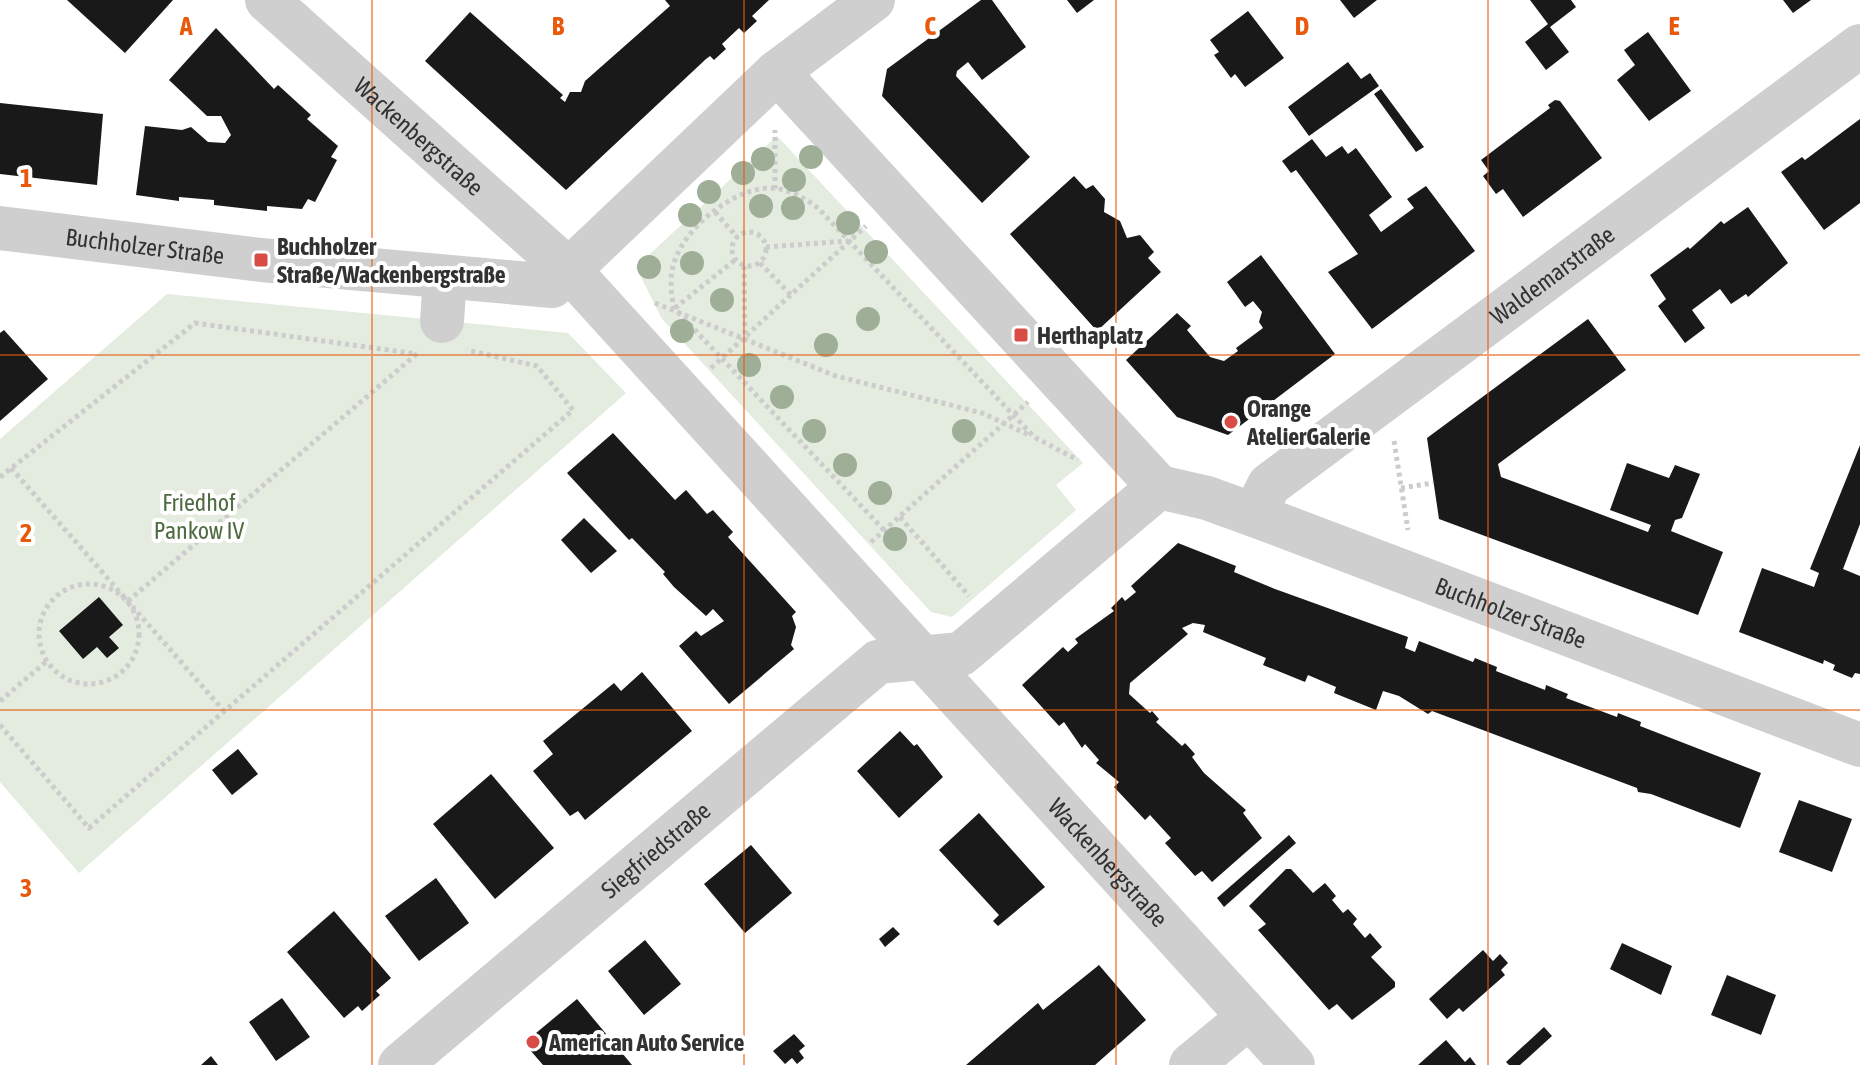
<svg xmlns="http://www.w3.org/2000/svg" width="1860" height="1065" font-family="'Asap Condensed',sans-serif">
	<rect width="100%" height="100%" fill="#fff"/>
	<!-- green -->
	<g fill="#e4ebdf">
		<polygon points="777,136 1083,463 1056,485 1076,510 952,617 931,612 662,319 636,267"/>
		<polygon points="167,294 568,333 626,393 79,873 0,782 0,439"/>
	</g>
	<!-- building -->
	<g fill="#191919">
		<polygon points="67,0 173,0 125,53"/>
		<polygon points="665,0 769,0 752,16 757,21 744,33 739,28 722,44 726,49 714,60 710,56 706,59 566,190 425,61 470,12 563,95 560,98 565,102 570,92 581,92 585,81 670,6"/>
		<polygon points="981,0 992,0 1026,47 982,80 968,62 957,71 956,76 1030,157 982,203 882,96 887,69"/>
		<polygon points="1067,0 1094,0 1077,13"/>
		<polygon points="1340,0 1377,0 1354,18"/>
		<polygon points="1530,0 1571,0 1576,7 1550,27 1569,52 1546,70 1525,42 1548,24"/>
		<polygon points="1783,0 1811,0 1793,13"/>
		<polygon points="1248,11 1284,58 1245,87 1235,74 1231,78 1214,55 1219,52 1210,40"/>
		<polygon points="216,28 274,89 278,85 311,115 307,119 338,146 331,157 337,160 315,202 308,199 302,209 267,206 267,211 214,205 214,200 179,197 179,201 136,195 145,126 182,130 191,127 208,142 225,143 231,135 221,116 207,116 169,80"/>
		<polygon points="1648,32 1691,91 1649,121 1617,80 1635,65 1624,50"/>
		<polygon points="1348,62 1361,79 1370,73 1379,86 1309,136 1288,107"/>
		<polygon points="1381,89 1424,147 1416,152 1374,94"/>
		<polygon points="1555,100 1560,101 1602,158 1523,217 1503,189 1496,194 1483,176 1489,171 1481,160 1550,108 1548,105"/>
		<polygon points="0,103 103,114 97,185 0,174"/>
		<polygon points="1860,119 1860,203 1824,230 1781,172 1802,157 1805,160"/>
		<polygon points="1312,139 1326,157 1342,146 1348,154 1356,148 1392,197 1369,215 1381,232 1414,208 1407,199 1426,186 1475,251 1372,329 1328,272 1358,254 1296,170 1291,173 1282,161"/>
		<polygon points="1074,176 1086,189 1093,185 1105,199 1104,212 1120,221 1127,238 1140,235 1154,252 1148,258 1161,272 1097,331 1010,234"/>
		<polygon points="1748,207 1788,263 1748,297 1746,294 1731,304 1720,289 1692,310 1705,328 1685,343 1658,306 1666,299 1650,275 1688,247 1690,249 1721,221 1724,224"/>
		<polygon points="1261,255 1335,354 1228,435 1177,417 1126,360 1177,313 1191,326 1187,330 1210,357 1224,361 1238,351 1236,348 1263,328 1259,322 1262,312 1253,301 1245,307 1227,282"/>
		<polygon points="1588,319 1626,370 1498,464 1501,477 1648,532 1651,525 1610,510 1627,463 1669,478 1675,465 1700,474 1682,518 1675,520 1671,531 1723,552 1698,615 1439,519 1427,438"/>
		<polygon points="4,330 48,379 0,421 0,333"/>
		<polygon points="613,433 675,500 686,490 707,514 713,510 733,532 728,537 796,612 792,616 796,627 791,645 794,649 729,704 679,646 696,631 701,636 724,621 713,609 706,616 674,587 663,574 665,572 632,538 629,540 567,473"/>
		<polygon points="1860,445 1860,524 1843,569 1860,576 1860,674 1855,673 1852,678 1833,670 1835,665 1824,660 1823,664 1739,632 1762,568 1814,587 1819,573 1810,569"/>
		<polygon points="584,518 617,551 591,573 561,540"/>
		<polygon points="1178,543 1236,566 1234,572 1275,589 1408,637 1405,648 1415,652 1419,641 1473,662 1475,658 1497,667 1496,671 1545,690 1546,685 1568,694 1566,698 1617,717 1618,713 1641,722 1640,726 1761,773 1740,828 1651,794 1638,792 1637,788 1432,711 1428,714 1399,696 1383,691 1376,710 1334,693 1336,687 1308,675 1305,682 1263,665 1266,658 1203,632 1205,625 1193,623 1182,628 1188,634 1130,683 1129,694 1150,713 1152,711 1159,719 1156,722 1182,746 1185,743 1195,754 1192,757 1204,773 1246,810 1243,813 1262,838 1212,882 1202,871 1195,876 1165,843 1171,838 1150,815 1145,820 1114,787 1119,782 1096,763 1099,760 1085,744 1082,748 1064,722 1059,726 1022,685 1063,647 1068,652 1078,643 1075,639 1114,611 1111,608 1122,597 1125,601 1136,592 1131,586"/>
		<polygon points="99,597 123,625 109,637 119,648 107,658 97,647 83,659 59,631"/>
		<polygon points="642,672 692,731 585,820 578,811 570,816 533,771 553,754 543,741 614,683 621,691"/>
		<polygon points="900,731 914,746 917,744 943,777 899,818 857,771"/>
		<polygon points="238,749 258,774 232,795 212,770"/>
		<polygon points="491,774 554,848 495,899 433,824"/>
		<polygon points="1799,800 1852,819 1832,872 1779,852"/>
		<polygon points="979,813 1045,887 998,926 993,921 999,915 939,850"/>
		<polygon points="1289,835 1296,843 1224,907 1217,898"/>
		<polygon points="751,845 792,893 745,933 704,884"/>
		<polygon points="1286,869 1291,869 1313,893 1325,883 1336,896 1332,900 1343,913 1348,909 1357,919 1353,924 1365,938 1370,933 1382,947 1371,957 1395,982 1395,987 1352,1020 1337,1004 1329,1010 1258,930 1266,924 1249,906"/>
		<polygon points="436,878 469,923 419,961 385,916"/>
		<polygon points="334,911 391,978 376,991 380,995 362,1011 358,1006 344,1018 287,952"/>
		<polygon points="893,927 900,934 885,947 879,939"/>
		<polygon points="645,940 681,984 644,1015 608,971"/>
		<polygon points="1622,943 1672,966 1661,995 1610,969"/>
		<polygon points="1483,950 1493,961 1500,954 1508,963 1501,970 1505,975 1463,1012 1459,1008 1447,1019 1429,999"/>
		<polygon points="1099,965 1146,1020 1095,1065 966,1065 1038,1003 1043,1010"/>
		<polygon points="1727,975 1776,995 1761,1035 1711,1015"/>
		<polygon points="282,998 310,1037 276,1061 249,1022"/>
		<polygon points="577,999 632,1065 543,1065 524,1043"/>
		<polygon points="1544,1027 1552,1036 1520,1065 1509,1065 1506,1062"/>
		<polygon points="794,1034 805,1046 799,1051 804,1058 797,1064 792,1058 785,1064 773,1051"/>
		<polygon points="1446,1040 1465,1062 1470,1057 1476,1065 1418,1065"/>
		<polygon points="211,1056 218,1065 201,1065"/>
	</g>
	<g fill="none" stroke-linecap="round" stroke-linejoin="round">
		<!-- path -->
		<g stroke="#ccc" stroke-width="5" stroke-dasharray="4 4" stroke-linecap="butt">
			<polyline points="775,189 775,130"/>
			<polyline points="715,212 737,237"/>
			<circle cx="749" cy="249" r="17"/>
			<polyline points="766,247 848,241"/>
			<polyline points="760,263 791,295"/>
			<polyline points="744,266 745,337"/>
			<polyline points="655,303 836,376 982,413 1029,435"/>
			<polyline points="675,308 735,260"/>
			<polyline points="711,368 866,226"/>
			<polyline points="1394,441 1408,530"/>
			<polyline points="11,468 224,711"/>
			<polyline points="0,477 195,323 417,354"/>
			<polyline points="1401,488 1433,483"/>
			<polyline points="900,517 969,596"/>
			<path d="M 884,530 L 674,308 C 671,294 669,274 675,260 C 687,226 733,189 769,188 C 788,188 805,198 819,209 L 1034,437 L 1078,460"/>
			<polyline points="871,542 1028,402"/>
			<circle cx="89" cy="634" r="50"/>
			<polyline points="128,601 419,352"/>
			<polyline points="0,701 47,661"/>
			<polyline points="0,725 89,828 573,410 537,366 467,350"/>
		</g>
		<!-- minor -->
		<g stroke="#cfcfcf" stroke-width="44">
			<path id="s1" d="M 267,0 L 571,272 L 1293,1065"/>
			<polyline points="777,72 1159,487"/>
			<path id="s2" d="M 0,228 L 261,260 L 552,286 L 777,72 L 873,0"/>
			<polyline points="442,321 445,278"/>
			<path id="s3" d="M 1159,487 L 1207,498 L 1254,515 L 1860,745"/>
			<path id="s4" d="M 1254,515 L 1269,485 L 1860,46"/>
			<path id="s5" d="M 400,1065 L 878,662 L 961,654 L 1159,487"/>
			<polyline points="1191,1065 1249,1017"/>
		</g>
	</g>
	<!-- trees -->
	<g fill="#9fae97">
		<circle cx="811" cy="157" r="12"/>
		<circle cx="763" cy="159" r="12"/>
		<circle cx="743" cy="173" r="12"/>
		<circle cx="794" cy="180" r="12"/>
		<circle cx="709" cy="192" r="12"/>
		<circle cx="761" cy="206" r="12"/>
		<circle cx="793" cy="208" r="12"/>
		<circle cx="690" cy="215" r="12"/>
		<circle cx="848" cy="223" r="12"/>
		<circle cx="876" cy="252" r="12"/>
		<circle cx="692" cy="263" r="12"/>
		<circle cx="649" cy="267" r="12"/>
		<circle cx="722" cy="300" r="12"/>
		<circle cx="868" cy="319" r="12"/>
		<circle cx="682" cy="331" r="12"/>
		<circle cx="826" cy="345" r="12"/>
		<circle cx="749" cy="365" r="12"/>
		<circle cx="782" cy="397" r="12"/>
		<circle cx="814" cy="431" r="12"/>
		<circle cx="964" cy="431" r="12"/>
		<circle cx="845" cy="465" r="12"/>
		<circle cx="880" cy="493" r="12"/>
		<circle cx="895" cy="539" r="12"/>
	</g>
	<!-- grid -->
	<path fill="none" stroke="#e8590c" stroke-width="2" stroke-opacity="0.55" d="M 372,0 L 372,1065M 744,0 L 744,1065M 1116,0 L 1116,1065M 1488,0 L 1488,1065M 0,355 L 1860,355M 0,710 L 1860,710"/>
	<!-- markers -->
	<g fill="#d94c45" stroke="#fff" stroke-width="3">
		<rect x="253" y="252" width="16" height="16" rx="4"/>
		<rect x="1013" y="327" width="16" height="16" rx="4"/>
		<circle cx="1231" cy="422" r="8"/>
		<circle cx="533" cy="1042" r="8"/>
	</g>
	<g text-anchor="middle" dominant-baseline="central" stroke-width="8" stroke-linejoin="round" paint-order="stroke">
		<!-- street labels -->
		<g font-size="24" fill="#323232" stroke="#fff">
			<text stroke="none"><textPath href="#s1" startOffset="204">Wackenbergstraße</textPath></text>
			<text stroke="none"><textPath href="#s2" startOffset="146">Buchholzer Straße</textPath></text>
			<text stroke="none"><textPath href="#s4" startOffset="386">Waldemarstraße</textPath></text>
			<text stroke="none"><textPath href="#s3" startOffset="374">Buchholzer Straße</textPath></text>
			<text stroke="none"><textPath href="#s5" startOffset="334">Siegfriedstraße</textPath></text>
			<text stroke="none"><textPath href="#s1" startOffset="1206">Wackenbergstraße</textPath></text>
		</g>
		<!-- poi labels -->
		<g font-size="24" font-weight="bold" fill="#323232" stroke="#fff" text-anchor="start">
			<text x="277" y="246">Buchholzer<tspan x="277" dy="28">Straße/Wackenbergstraße</tspan></text>
			<text x="1037" y="335">Herthaplatz</text>
			<text x="1247" y="408">Orange<tspan x="1247" dy="28">AtelierGalerie</tspan></text>
			<text x="549" y="1042">American Auto Service</text>
		</g>
		<!-- park labels -->
		<g font-size="24" fill="#506c42" stroke="#fff">
			<text x="199" y="502">Friedhof<tspan x="199" dy="28">Pankow IV</tspan></text>
		</g>
	</g>
	<g font-size="26" text-anchor="middle" font-weight="bold" fill="#e8590c" stroke="#fff" stroke-width="8" stroke-linejoin="round" paint-order="stroke">
		<text x="186" y="35">A</text>
		<text x="558" y="35">B</text>
		<text x="930" y="35">C</text>
		<text x="1302" y="35">D</text>
		<text x="1674" y="35">E</text>
		<text x="26" y="187">1</text>
		<text x="26" y="542">2</text>
		<text x="26" y="897">3</text>
	</g>
</svg>
